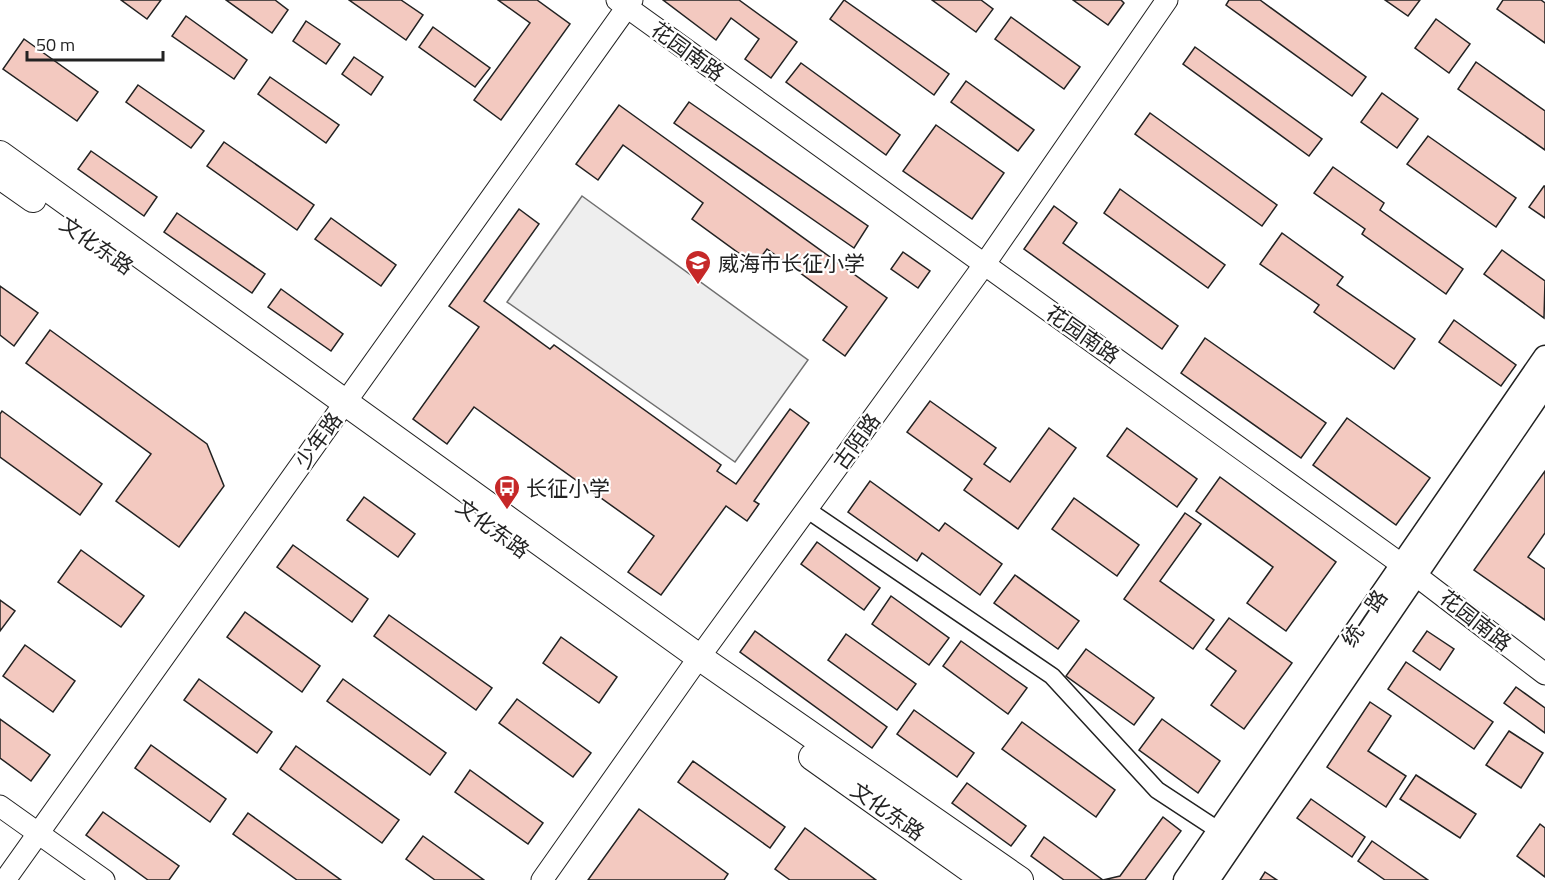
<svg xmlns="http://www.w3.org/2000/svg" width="1545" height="880" font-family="'Titillium Web','Noto Sans SC',sans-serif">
	<rect width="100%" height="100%" fill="#fff"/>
	<!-- green -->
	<polygon fill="#eee" stroke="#6f6f6f" stroke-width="1.5" points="582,196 808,360 735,462 507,302"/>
	<!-- building -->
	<g fill="#f3c9c0" stroke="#222" stroke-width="1.5">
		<polygon points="121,0 161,0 147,19"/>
		<polygon points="226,0 275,0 288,10 272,33"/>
		<polygon points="349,0 401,0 423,15 406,40"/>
		<polygon points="498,0 537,0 570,24 501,120 474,100 530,23"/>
		<polygon points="663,0 739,0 797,42 771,78 745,59 759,39 731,18 716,40"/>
		<polygon points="844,0 949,74 934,95 830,19"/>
		<polygon points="932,0 981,0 993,9 976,32"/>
		<polygon points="1073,0 1121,0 1124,3 1108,25"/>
		<polygon points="1229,0 1260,0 1366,77 1352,96 1226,5"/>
		<polygon points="1385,0 1420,0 1408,16"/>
		<polygon points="1503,0 1541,0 1545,3 1545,43 1497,9"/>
		<polygon points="186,16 247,60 234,79 172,36"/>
		<polygon points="1011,17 1080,67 1064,89 995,39"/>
		<polygon points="1436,19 1470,44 1449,73 1415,48"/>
		<polygon points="306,21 340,44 326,64 293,41"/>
		<polygon points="433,27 490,68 475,87 419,47"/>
		<polygon points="24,39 98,92 77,121 3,69"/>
		<polygon points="1195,47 1322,139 1309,156 1183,64"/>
		<polygon points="354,57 383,77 371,95 342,74"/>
		<polygon points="1476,62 1545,111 1545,150 1458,89"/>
		<polygon points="801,63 900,135 886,155 786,82"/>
		<polygon points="270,77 339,125 326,143 258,94"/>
		<polygon points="966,81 1034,130 1018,151 951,102"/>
		<polygon points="138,85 204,131 191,148 126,102"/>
		<polygon points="1382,93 1418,119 1397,148 1361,122"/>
		<polygon points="689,102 868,226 854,248 674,123"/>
		<polygon points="619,105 887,298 845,356 823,340 847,307 767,249 755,265 692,219 703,203 623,145 598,180 576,164"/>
		<polygon points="1150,113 1277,205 1262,226 1135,134"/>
		<polygon points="936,125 1004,173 972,219 903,171"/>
		<polygon points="1428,136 1516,198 1496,227 1407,164"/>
		<polygon points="224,142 314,205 297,230 207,166"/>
		<polygon points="91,151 157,197 144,216 78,169"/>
		<polygon points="1333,167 1384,203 1380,210 1463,269 1446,294 1362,234 1365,229 1314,193"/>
		<polygon points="1544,186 1545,186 1545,218 1529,207"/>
		<polygon points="1120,189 1225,265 1208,288 1104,213"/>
		<polygon points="1054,206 1077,223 1063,243 1178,326 1162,349 1024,249"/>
		<polygon points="519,209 539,224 484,301 550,349 554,345 721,465 717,471 736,484 790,409 809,423 754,501 759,504 747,521 726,506 661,595 628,572 654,536 474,407 447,444 413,419 479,327 449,306"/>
		<polygon points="177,213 265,274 252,293 164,232"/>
		<polygon points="331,218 396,265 381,286 315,239"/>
		<polygon points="1282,233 1343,277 1337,285 1415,339 1394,369 1314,312 1319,305 1260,264"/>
		<polygon points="1502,250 1545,281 1544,318 1484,274"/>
		<polygon points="903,252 930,271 918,288 891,269"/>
		<polygon points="0,286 38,313 14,346 0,335"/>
		<polygon points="281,289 343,334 331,351 268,307"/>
		<polygon points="1454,320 1516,365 1501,386 1439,342"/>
		<polygon points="50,330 207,444 224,486 179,547 116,501 151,454 26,363"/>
		<polygon points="1205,338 1326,423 1301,458 1181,373"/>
		<polygon points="930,401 996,448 984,464 1010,482 1049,428 1076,448 1018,529 964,490 972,479 907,432"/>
		<polygon points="2,411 102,484 80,515 0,457 0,414"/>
		<polygon points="1347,418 1430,478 1396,525 1313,465"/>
		<polygon points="1127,428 1197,479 1177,507 1107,456"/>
		<polygon points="1545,471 1545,533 1528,557 1545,569 1545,620 1474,570"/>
		<polygon points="1220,477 1336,562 1286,631 1247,603 1273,567 1196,511"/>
		<polygon points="870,481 939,531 945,523 1002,564 980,595 922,553 917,561 848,512"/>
		<polygon points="364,497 415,534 398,557 347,520"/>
		<polygon points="1074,498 1139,545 1117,576 1052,529"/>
		<polygon points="1185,513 1201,524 1160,581 1214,620 1193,649 1124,599"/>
		<polygon points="817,542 880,588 864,610 801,564"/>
		<polygon points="293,545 368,599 352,622 277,567"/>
		<polygon points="81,550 144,596 121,627 58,582"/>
		<polygon points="1015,575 1079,621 1058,649 994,603"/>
		<polygon points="891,596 949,638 929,665 872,624"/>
		<polygon points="0,600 15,611 0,631"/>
		<polygon points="245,612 320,666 302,692 227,637"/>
		<polygon points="389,615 492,688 476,710 374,636"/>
		<polygon points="1229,618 1292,663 1244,729 1211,705 1236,671 1206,649"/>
		<polygon points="755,631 887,727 872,748 740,652"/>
		<polygon points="1427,631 1454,649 1440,670 1413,651"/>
		<polygon points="846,634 916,684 897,710 828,660"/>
		<polygon points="561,637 617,677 599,703 543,663"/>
		<polygon points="961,641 1027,688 1008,714 943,666"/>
		<polygon points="25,645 75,681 53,712 3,676"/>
		<polygon points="1086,649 1154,698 1134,725 1066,676"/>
		<polygon points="1406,662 1493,722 1474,749 1388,689"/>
		<polygon points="199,679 272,732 257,753 184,700"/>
		<polygon points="343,679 446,753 430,775 327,701"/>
		<polygon points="1516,687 1545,708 1545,733 1504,703"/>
		<polygon points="517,699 591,753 573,777 499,723"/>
		<polygon points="1370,702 1391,716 1368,751 1406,776 1386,807 1327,767"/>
		<polygon points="914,710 974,753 957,777 897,734"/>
		<polygon points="0,719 50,755 31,781 0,758"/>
		<polygon points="1162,719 1220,761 1198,793 1139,750"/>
		<polygon points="1022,722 1115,790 1096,817 1002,749"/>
		<polygon points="1509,731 1543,753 1521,788 1486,765"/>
		<polygon points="151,745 226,799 210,822 135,768"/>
		<polygon points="296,746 399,820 382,843 280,769"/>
		<polygon points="693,761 785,827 770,848 678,782"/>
		<polygon points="470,770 543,823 528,844 455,792"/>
		<polygon points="1416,775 1476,814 1460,838 1400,799"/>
		<polygon points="967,783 1026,826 1011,846 952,803"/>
		<polygon points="1311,799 1365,837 1352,857 1297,818"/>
		<polygon points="639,809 728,874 724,880 588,880"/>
		<polygon points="103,812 179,866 169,880 148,880 86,835"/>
		<polygon points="248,813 341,880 297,880 233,834"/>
		<polygon points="1163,817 1181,831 1145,880 1064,880 1031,856 1044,837 1103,880 1120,876"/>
		<polygon points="1540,824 1545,828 1545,877 1517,856"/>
		<polygon points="805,828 876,880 790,880 775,869"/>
		<polygon points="423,836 484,880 435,880 406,859"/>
		<polygon points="1372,841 1428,880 1385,880 1358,861"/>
		<polygon points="1265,872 1277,880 1260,880"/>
	</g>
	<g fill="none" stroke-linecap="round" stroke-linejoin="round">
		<defs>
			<polyline id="minor" points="806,509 1052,676 1157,790 1218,830"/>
			<g id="tertiary">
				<polyline points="617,0 1401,564 1545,674"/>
				<polyline points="0,806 104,880"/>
				<polyline points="5,880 632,0"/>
				<polyline points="542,880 690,670 984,265 1167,0"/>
			</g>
			<g id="secondary">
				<polyline points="1185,880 1545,357"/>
				<polyline points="1208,880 1545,385"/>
			</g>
			<g id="primary">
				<polyline points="0,154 699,657 1020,880"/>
				<polyline points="0,176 33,199"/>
				<polyline points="812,757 985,880"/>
			</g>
		</defs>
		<!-- minor casing -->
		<use href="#minor" stroke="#222" stroke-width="19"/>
		<!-- tertiary casing -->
		<use href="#tertiary" stroke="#222" stroke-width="23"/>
		<!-- secondary casing -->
		<use href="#secondary" stroke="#222" stroke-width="25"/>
		<!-- primary casing -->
		<use href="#primary" stroke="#222" stroke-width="28"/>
		<!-- minor -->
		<use href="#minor" stroke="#fff" stroke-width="16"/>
		<!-- tertiary -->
		<use href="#tertiary" stroke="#fff" stroke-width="21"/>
		<!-- secondary -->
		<use href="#secondary" stroke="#fff" stroke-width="22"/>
		<!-- primary -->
		<use href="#primary" stroke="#fff" stroke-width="26"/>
	</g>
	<!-- icons -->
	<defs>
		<symbol id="school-pin" viewBox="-11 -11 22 30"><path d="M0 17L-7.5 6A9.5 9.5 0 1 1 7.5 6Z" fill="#c62828" stroke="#fff"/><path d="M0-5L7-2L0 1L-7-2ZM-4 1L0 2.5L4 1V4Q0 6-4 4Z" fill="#fff"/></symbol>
		<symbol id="bus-pin" viewBox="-11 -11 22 30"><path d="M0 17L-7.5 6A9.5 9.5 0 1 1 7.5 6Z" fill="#c62828" stroke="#fff"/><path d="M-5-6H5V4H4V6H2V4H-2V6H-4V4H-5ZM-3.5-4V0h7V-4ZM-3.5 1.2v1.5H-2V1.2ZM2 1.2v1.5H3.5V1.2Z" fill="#fff"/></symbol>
	</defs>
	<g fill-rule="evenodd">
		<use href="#school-pin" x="683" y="248" width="30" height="40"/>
		<use href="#bus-pin" x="492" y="473" width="30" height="40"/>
	</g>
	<g text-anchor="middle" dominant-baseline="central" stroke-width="4.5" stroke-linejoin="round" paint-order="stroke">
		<!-- street labels -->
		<g font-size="21" fill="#222" stroke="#fff">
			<text transform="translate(688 51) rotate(36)">花园南路</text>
			<text transform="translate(97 245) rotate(35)">文化东路</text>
			<text transform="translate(1083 334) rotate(35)">花园南路</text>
			<text transform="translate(318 440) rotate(-54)">少年路</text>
			<text transform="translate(856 441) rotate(-54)">古陌路</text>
			<text transform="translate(493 528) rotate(36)">文化东路</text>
			<text transform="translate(1364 618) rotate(-56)">统一路</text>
			<text transform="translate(1476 620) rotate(38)">花园南路</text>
			<text transform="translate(888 811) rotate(35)">文化东路</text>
		</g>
		<!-- poi labels -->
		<g font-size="21" fill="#222" stroke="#fff" text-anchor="start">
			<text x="718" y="263">威海市长征小学</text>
			<text x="526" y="488">长征小学</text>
		</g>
	</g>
	<!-- scale -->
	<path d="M27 51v9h136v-9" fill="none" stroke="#222222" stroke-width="3"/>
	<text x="36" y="51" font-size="18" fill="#222222" stroke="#ffffff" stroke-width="4.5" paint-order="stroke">50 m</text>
</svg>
